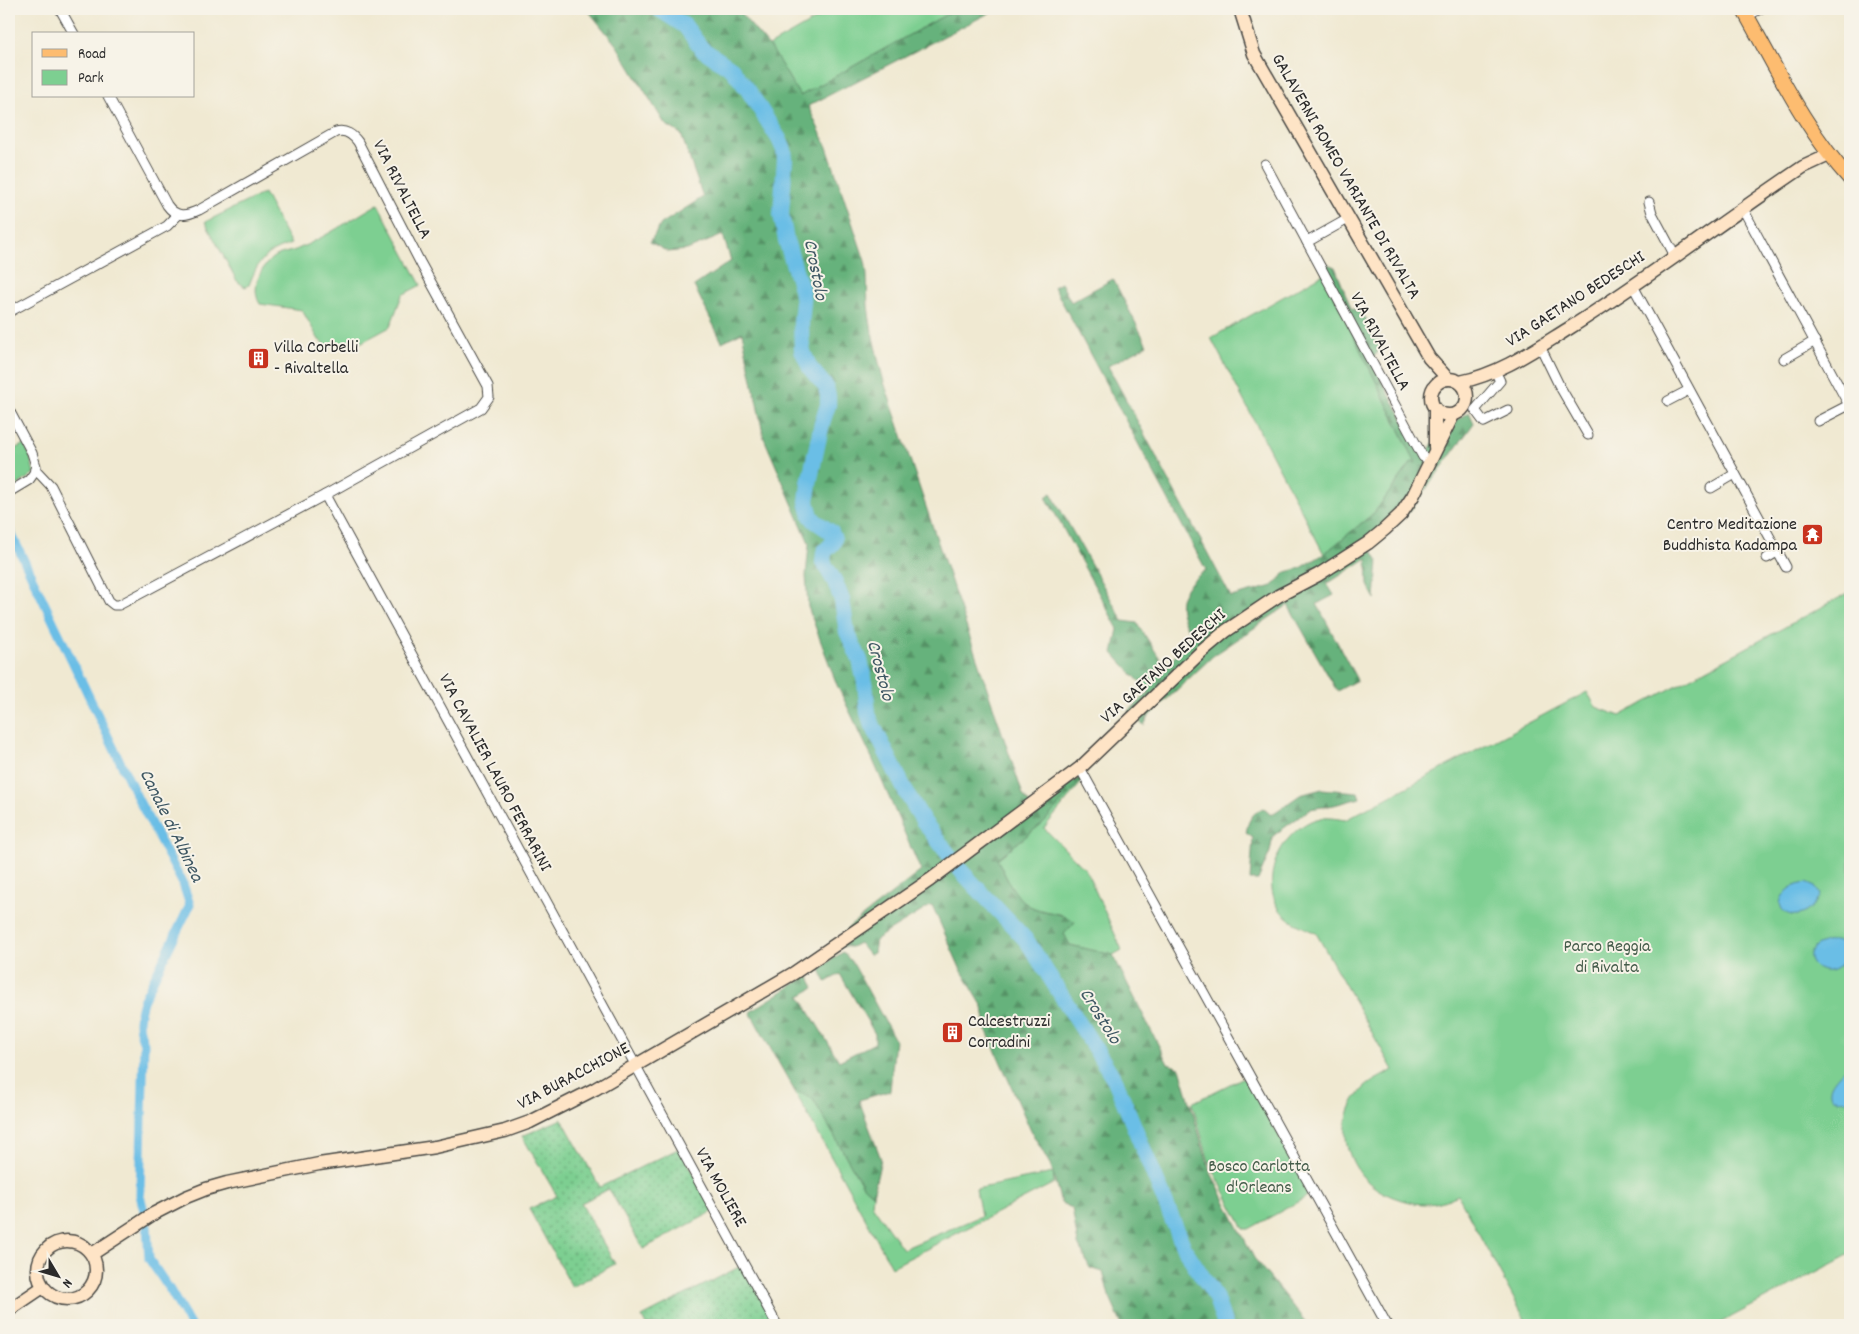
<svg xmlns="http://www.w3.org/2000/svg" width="1859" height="1334" font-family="Dekko,sans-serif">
	<defs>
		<pattern id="forest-firs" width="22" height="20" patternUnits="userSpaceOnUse" patternTransform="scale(1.25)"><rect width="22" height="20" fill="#66b27b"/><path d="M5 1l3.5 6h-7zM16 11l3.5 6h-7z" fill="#549165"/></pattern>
		<pattern id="garden-dots" width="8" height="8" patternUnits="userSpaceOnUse" patternTransform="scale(1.25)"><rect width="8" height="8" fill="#7dcf91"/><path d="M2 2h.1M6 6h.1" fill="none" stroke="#67a877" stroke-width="1.8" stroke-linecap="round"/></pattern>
	</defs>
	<rect width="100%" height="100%" fill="#f7f3e8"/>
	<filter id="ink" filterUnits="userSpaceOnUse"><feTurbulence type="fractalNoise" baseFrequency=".02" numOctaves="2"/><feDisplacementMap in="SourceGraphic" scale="10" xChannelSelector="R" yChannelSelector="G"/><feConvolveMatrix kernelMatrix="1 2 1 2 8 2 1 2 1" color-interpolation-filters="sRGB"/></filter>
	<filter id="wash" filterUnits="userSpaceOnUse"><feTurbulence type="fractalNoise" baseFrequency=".0096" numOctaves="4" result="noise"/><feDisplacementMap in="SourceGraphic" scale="20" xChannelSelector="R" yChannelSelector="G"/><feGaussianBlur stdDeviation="1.12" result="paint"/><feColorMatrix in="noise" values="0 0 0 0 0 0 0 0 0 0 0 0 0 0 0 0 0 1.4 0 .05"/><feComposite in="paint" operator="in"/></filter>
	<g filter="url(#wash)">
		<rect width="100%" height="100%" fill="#f0e9d2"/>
		<!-- green -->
		<g fill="#7dcf91" stroke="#547d5e">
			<polygon points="834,9 956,9 800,96 769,46"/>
			<path d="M 264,193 L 291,244 C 265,253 259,259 249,285 L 245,287 L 237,281 L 205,222 Z"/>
			<path d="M 378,204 L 421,285 L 402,295 L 390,327 L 351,348 L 341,348 L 325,344 L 319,340 L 302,310 L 260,304 C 251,289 259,271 271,259 C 279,252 291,253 300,248 C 327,236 352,219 378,204 Z"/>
			<polygon points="1323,274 1416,463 1412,462 1374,513 1324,554 1211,338"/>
			<polygon points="24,444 30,456 34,473 9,492 9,452"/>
			<path d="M 1850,592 L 1850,1254 L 1716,1325 L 1528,1325 L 1458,1195 C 1447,1200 1437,1204 1424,1204 C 1404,1203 1379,1194 1365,1179 C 1341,1154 1338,1113 1364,1088 C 1373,1080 1383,1076 1393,1070 L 1316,933 C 1303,927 1289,922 1280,910 C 1259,880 1280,835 1311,821 C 1322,816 1334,818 1345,820 L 1587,692 L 1596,707 L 1620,716 Z"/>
			<path d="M 1085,778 L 1044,828 L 1086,870 L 1122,950 L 1113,955 L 1070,945 L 1064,934 L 1074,922 C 1061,911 1049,914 1034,908 C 1015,901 1006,876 997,859 L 1044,822 L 1076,785 Z"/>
			<polygon points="1246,1076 1310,1191 1305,1198 1249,1229 1244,1229 1209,1162 1192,1103"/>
			<polygon points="794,1090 813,1099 863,1186 873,1195 872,1205 903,1249 981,1216 976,1189 1053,1173 1054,1183 892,1267"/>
		</g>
		<!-- forest -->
		<g fill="url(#forest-firs)" stroke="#486e53">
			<path d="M 587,9 L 737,9 L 773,51 L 800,96 L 956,9 L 997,9 L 808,106 L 827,147 L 865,261 C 869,279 866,295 869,313 C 872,336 878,359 884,382 L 1023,795 L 1034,810 L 1066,786 L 1080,777 L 1085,778 L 1078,784 L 1044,822 L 997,859 C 1006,876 1015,901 1034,908 C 1049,914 1061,912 1075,922 L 1064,934 L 1070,945 L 1113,955 L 1168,1064 L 1180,1068 L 1210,1171 L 1254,1258 L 1308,1325 L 1122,1325 L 1109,1296 L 1103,1272 L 1090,1268 L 1078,1244 L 1072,1208 L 1061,1203 L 1051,1166 L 1031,1131 L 986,1029 L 983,1007 L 960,968 L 932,905 L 876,939 L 874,953 L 869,955 L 859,943 L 851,947 L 835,946 L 849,927 L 921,871 L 872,758 L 837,685 L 808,607 L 806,576 L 809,543 L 764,438 L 742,332 L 722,342 L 694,286 L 731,261 L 723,235 L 687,250 L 668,252 L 650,242 L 661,224 L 703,197 L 681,134 L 665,124 L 617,46 Z"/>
			<path d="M 1316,259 L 1335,267 L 1351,308 L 1362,313 L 1384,344 L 1371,361 L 1424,457 L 1443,428 L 1469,412 L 1474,423 L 1411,510 L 1371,549 L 1378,561 L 1375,599 L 1368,585 L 1367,558 L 1327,584 L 1334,595 L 1317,604 L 1357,680 L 1337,691 L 1288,605 L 1213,656 L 1149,716 L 1144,725 L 1128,712 L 1149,692 L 1113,653 L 1118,629 L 1046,497 L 1051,493 L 1123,621 L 1137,623 L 1166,668 L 1191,635 C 1173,605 1178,590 1206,570 L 1054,287 L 1061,283 L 1071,302 L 1113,279 L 1147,345 L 1108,366 L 1231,597 L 1273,586 L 1286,572 L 1301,568 L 1324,554 L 1374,513 L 1412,462 L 1416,463 Z"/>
			<path d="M 1322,789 L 1358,792 L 1360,798 L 1334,805 L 1310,809 L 1273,836 L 1270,852 L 1258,880 L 1250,880 L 1253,838 L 1246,833 C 1248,821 1251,814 1263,808 L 1271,815 L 1300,795 Z"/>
			<polygon points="843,952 854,965 895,1040 890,1091 859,1100 881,1159 873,1195 863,1186 813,1099 794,1090 750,1012 808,975 814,988 800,996 839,1061 875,1043 875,1034 840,974 826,982 819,968"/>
		</g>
		<!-- garden -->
		<g fill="url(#garden-dots)" stroke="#547d5e">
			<polygon points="562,1119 600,1187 680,1148 714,1211 643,1249 609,1189 581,1203 615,1264 572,1287 529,1209 557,1196 522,1136"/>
			<polygon points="743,1265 777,1325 646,1325 642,1317"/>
		</g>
		<!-- water -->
		<g fill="#6abee6" stroke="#4a7488">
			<path d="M 1806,883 L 1815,887 L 1820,894 C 1816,906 1801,921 1786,913 C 1773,904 1785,890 1795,886 C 1798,884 1803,884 1806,883 Z"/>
			<path d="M 1836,940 L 1844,944 L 1849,950 C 1832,1000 1778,947 1836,940 Z"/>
			<path d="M 1850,1065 L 1850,1101 C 1814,1101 1834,1077 1850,1065 Z"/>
		</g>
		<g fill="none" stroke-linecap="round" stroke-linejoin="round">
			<!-- canal -->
			<g stroke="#6abee6" stroke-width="9">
				<path d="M 9,529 L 138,799 L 183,884 L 190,905 L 143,1001 C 138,1019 137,1026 144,1043 L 140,1195 L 144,1211"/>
				<polyline points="147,1226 149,1259 170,1290 190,1325"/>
			</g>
			<!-- river -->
			<polyline stroke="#6abee6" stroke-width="16" points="659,9 685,26 702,49 732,69 748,90 779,139 784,150 785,159 781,214 786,240 801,289 803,302 801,324 802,350 810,368 826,387 828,396 828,405 822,423 809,483 807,502 811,516 815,521 831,532 834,539 833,543 824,552 823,562 835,582 842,600 847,632 860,660 865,683 868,713 871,722 907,794 924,822 962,872 1027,941 1115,1080 1184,1248 1215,1296 1225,1325"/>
		</g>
	</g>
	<g filter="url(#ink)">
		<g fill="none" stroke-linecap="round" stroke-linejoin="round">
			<defs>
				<g id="street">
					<polyline points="60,9 74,34"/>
					<polyline points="1747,16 1760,9"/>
					<polyline points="1265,164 1423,457"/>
					<polyline points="1649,202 1652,213 1675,256"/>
					<polyline points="1743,209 1850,407"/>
					<polyline points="1307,242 1348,219"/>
					<polyline points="1633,286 1786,567"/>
					<polyline points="9,312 167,226 178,215"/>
					<polyline points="1540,346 1559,385 1588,435"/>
					<polyline points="1784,359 1815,341"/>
					<polyline points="1495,371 1500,381 1475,410 1484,422 1508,410"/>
					<polyline points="1668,401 1689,390"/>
					<polyline points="9,410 32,453 36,466 34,473 29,480 9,492"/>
					<polyline points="1818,421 1849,405"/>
					<path d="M 35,469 L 51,486 L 109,601 L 114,605 L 119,605 L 325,495 L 481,408 L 489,397 L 488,386 L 421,264 L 358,142 C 353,135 345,129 336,132 L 199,210 C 186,216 176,218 167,205 L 108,96"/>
					<polyline points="1711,488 1735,474"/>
					<polyline points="325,495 777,1325"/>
					<polyline points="1767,558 1777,552"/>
					<polyline points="1080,768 1387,1325"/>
				</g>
				<g id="secondary">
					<polyline points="1240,9 1254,54 1429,358 1448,379"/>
					<circle cx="1449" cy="397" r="18"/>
					<path d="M 1460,382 C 1500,374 1534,350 1568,329 C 1649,278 1724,220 1803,167 L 1829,155"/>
					<polyline points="1435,409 1435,447"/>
					<circle cx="67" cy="1270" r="29"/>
					<polyline points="92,1254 153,1214 186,1197 206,1189 227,1183 319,1164 435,1147 505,1131 530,1122 595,1089 794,973 930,880 1080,768 1201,652 1226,631 1278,596 1318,575 1368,543 1385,529 1401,514 1413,496 1453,415"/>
					<polyline points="9,1310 43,1287"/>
				</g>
				<path id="primary" d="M 1743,9 C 1776,67 1805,130 1850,179"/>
			</defs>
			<!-- street casing -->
			<use href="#street" stroke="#494844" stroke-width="11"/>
			<!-- secondary casing -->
			<use href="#secondary" stroke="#494844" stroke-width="15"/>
			<!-- primary casing -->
			<use href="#primary" stroke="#494844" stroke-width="16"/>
			<!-- street -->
			<use href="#street" stroke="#fff" stroke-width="9"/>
			<!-- secondary -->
			<use href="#secondary" stroke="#fee4c6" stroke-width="12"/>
			<!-- primary -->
			<use href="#primary" stroke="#fdbc70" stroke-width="14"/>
		</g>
	</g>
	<!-- icons -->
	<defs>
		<symbol id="building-square" viewBox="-11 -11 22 22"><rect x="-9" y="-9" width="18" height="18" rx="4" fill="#c8321e" stroke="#f7f3e8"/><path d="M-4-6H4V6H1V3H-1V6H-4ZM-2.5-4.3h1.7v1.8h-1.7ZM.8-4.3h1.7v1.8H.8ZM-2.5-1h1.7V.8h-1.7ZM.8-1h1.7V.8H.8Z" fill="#fff"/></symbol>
		<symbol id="temple-square" viewBox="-11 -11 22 22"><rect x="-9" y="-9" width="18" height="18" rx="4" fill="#c8321e" stroke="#f7f3e8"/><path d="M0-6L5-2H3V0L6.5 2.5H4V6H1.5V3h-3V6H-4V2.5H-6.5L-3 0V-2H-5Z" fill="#fff"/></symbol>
	</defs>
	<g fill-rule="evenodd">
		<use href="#building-square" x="246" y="346" width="25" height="25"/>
		<use href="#temple-square" x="1800" y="522" width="25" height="25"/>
		<use href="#building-square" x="940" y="1020" width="25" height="25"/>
	</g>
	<g text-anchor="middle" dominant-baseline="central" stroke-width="4" stroke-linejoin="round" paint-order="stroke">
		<!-- street labels -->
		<g font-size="18" fill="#2b2b2b" stroke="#f7f3e8">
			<text transform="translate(1345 177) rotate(60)">GALAVERNI ROMEO VARIANTE DI RIVALTA</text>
			<text transform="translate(401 190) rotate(63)">VIA RIVALTELLA</text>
			<text transform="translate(1576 300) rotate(-33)">VIA GAETANO BEDESCHI</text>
			<text transform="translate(1379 342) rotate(62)">VIA RIVALTELLA</text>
			<text transform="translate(1164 667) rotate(-42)">VIA GAETANO BEDESCHI</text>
			<text transform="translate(494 773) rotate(62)">VIA CAVALIER LAURO FERRARINI</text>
			<text transform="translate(574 1077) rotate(-28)">VIA BURACCHIONE</text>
			<text transform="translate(720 1188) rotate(61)">VIA MOLIERE</text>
		</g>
		<!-- poi labels -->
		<g font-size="18" fill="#2b2b2b" stroke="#f7f3e8" text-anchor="start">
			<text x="274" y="348">Villa Corbelli<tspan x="274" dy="21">- Rivaltella</tspan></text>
			<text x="1797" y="525" text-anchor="end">Centro Meditazione<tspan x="1797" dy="21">Buddhista Kadampa</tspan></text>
			<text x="968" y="1022">Calcestruzzi<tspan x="968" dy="21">Corradini</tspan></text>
		</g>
		<!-- park labels -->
		<g font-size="18" fill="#445c4a" stroke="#f7f3e8">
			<text x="1607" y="947">Parco Reggia<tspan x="1607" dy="21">di Rivalta</tspan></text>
			<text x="1259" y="1167">Bosco Carlotta<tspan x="1259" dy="21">d'Orleans</tspan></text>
		</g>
		<!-- water labels -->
		<g font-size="19" font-style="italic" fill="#3e5763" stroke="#f7f3e8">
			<text transform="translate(814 270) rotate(79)">Crostolo</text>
			<text transform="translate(879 671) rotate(75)">Crostolo</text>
			<text transform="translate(170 826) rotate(64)">Canale di Albinea</text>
			<text transform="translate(1099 1017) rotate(58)">Crostolo</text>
		</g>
	</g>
	<!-- margin -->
	<rect width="1859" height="1334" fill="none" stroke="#f7f3e8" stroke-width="30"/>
	<!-- legend -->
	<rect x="32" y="32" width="162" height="65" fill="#f7f3e8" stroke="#a5a39c"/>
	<rect x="42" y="49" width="25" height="8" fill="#fdbc70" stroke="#a5a39c"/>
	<text x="78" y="58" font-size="15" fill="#2b2b2b">Road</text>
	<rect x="42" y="70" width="25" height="15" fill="#7dcf91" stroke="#a5a39c"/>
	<text x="78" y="82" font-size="15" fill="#2b2b2b">Park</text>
	<!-- north arrow -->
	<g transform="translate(58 1276) rotate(128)" stroke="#f7f3e8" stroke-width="4" paint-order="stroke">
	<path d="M0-4L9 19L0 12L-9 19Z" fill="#2b2b2b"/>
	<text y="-8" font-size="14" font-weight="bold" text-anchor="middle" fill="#2b2b2b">N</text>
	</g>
</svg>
